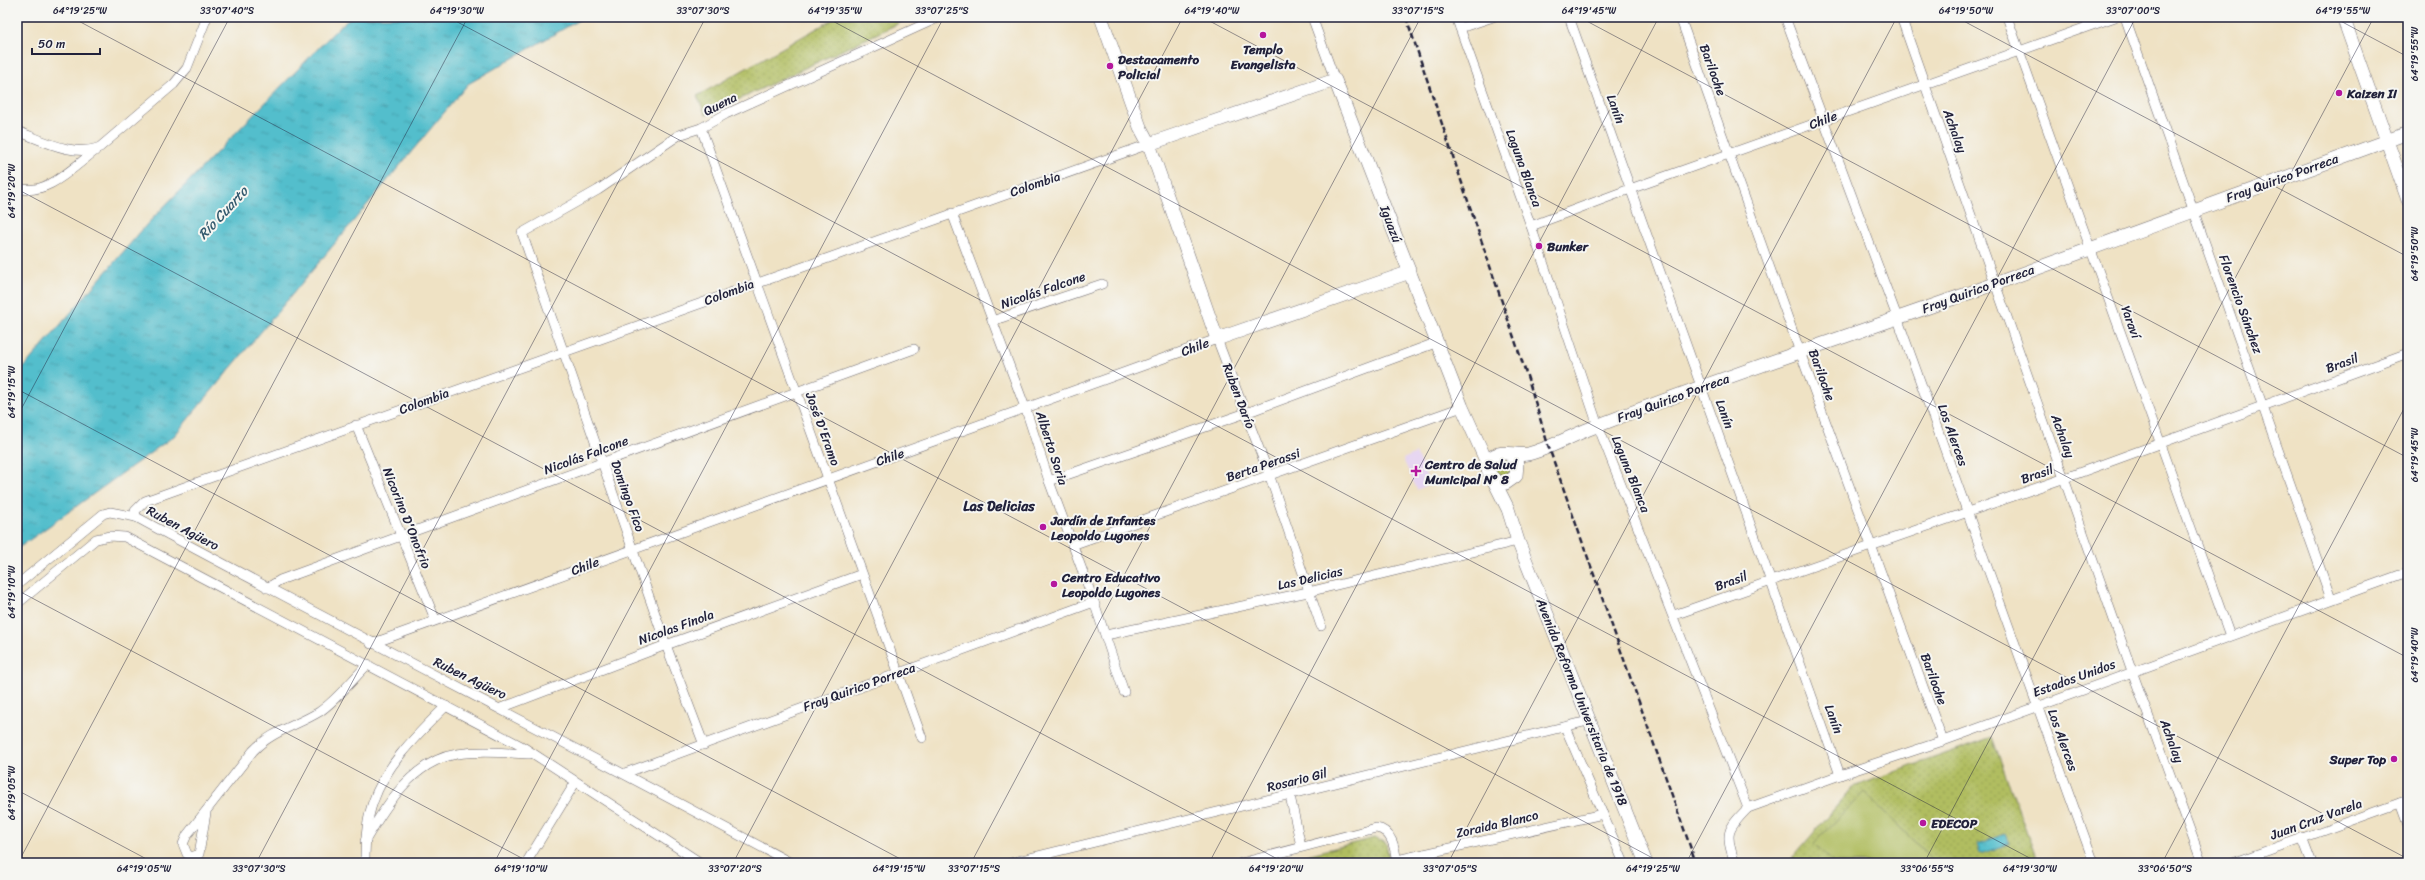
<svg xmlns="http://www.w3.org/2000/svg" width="2425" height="880" font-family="Sriracha,sans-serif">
	<defs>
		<pattern id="park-dots" width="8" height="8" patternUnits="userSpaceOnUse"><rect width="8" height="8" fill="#b0bd60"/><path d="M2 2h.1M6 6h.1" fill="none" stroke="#97a254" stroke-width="1.8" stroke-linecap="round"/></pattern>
		<pattern id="water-ripples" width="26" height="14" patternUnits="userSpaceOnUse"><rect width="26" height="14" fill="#52becc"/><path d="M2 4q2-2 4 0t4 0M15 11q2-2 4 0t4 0" fill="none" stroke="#449aa7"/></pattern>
	</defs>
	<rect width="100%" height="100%" fill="#f6f6f2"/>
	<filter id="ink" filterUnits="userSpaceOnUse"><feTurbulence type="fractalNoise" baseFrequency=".025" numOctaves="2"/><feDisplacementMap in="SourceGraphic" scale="8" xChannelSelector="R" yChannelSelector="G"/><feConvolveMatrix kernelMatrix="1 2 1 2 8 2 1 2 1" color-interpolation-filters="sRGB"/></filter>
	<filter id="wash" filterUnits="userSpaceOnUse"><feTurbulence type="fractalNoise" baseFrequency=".012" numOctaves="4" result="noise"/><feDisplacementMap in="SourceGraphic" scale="16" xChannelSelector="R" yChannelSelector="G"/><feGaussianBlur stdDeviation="0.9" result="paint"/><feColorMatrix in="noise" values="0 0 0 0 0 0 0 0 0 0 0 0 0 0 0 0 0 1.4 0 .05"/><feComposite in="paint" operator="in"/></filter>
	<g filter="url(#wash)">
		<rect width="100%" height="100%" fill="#efe2c4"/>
		<!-- built -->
		<polygon fill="#e5d3f1" points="1416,453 1430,484 1417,490 1403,459"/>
		<!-- park -->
		<g fill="url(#park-dots)" stroke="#69704e">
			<polygon points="837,17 912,17 706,115 697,96"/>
			<circle cx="1503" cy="468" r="8"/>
			<polygon points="1992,737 2038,863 1796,863 1792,858 1853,787"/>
			<polygon points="1374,838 1386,843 1390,863 1275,863"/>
		</g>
		<!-- garden -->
		<polygon fill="#b0bd60" stroke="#69704e" points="1864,792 1936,863 1834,863 1814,843"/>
		<!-- water -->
		<g fill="url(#water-ripples)" stroke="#3a7084">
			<polygon points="352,17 584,17 468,84 174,436 17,549 17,375 148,223 338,28"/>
			<polygon points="2005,834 2009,844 1980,854 1977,844"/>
		</g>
	</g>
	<g filter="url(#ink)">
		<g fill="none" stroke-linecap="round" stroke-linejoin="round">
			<defs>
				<g id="minor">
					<polyline points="1312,17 1335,80"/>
					<path d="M 1456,17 L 1531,226 L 1598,426 L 1748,808 C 1726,830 1725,834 1735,863"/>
					<polyline points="1569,17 1840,775"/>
					<polyline points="1680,17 1800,352 1943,741"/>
					<polyline points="1785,17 1897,317 2094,863"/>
					<polyline points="1901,17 2132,671 2202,863"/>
					<polyline points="2007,17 2230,636"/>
					<polyline points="2125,17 2331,599"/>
					<polyline points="1460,28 1493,17"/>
					<polyline points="701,128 922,738"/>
					<path d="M 17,131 C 42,140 74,158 100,147 L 174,84 L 187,68 L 207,17"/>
					<path d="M 17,188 C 47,197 73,167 95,151"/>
					<polyline points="952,213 1026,410 1049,481 1094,602 1124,692"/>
					<polyline points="1531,226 1630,189 2115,17"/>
					<polyline points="992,321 1102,284"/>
					<polyline points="356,425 435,619"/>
					<polyline points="1049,481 1246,413 1438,342"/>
					<polyline points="136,517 135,511 145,501 1149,144"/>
					<polyline points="1072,545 1462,407"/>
					<path d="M 17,585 L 103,514 L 110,512 L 136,517 C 354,635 574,746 791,863"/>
					<polyline points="267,588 280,580 914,349"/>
					<polyline points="17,604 96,539 110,536 125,537 523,747 701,863"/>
					<polyline points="1674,615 2065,478 2408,353"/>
					<polyline points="1106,635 1308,592 1518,541"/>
					<polyline points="371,644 1217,339 1270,477 1321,626"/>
					<polyline points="501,708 666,645 862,574"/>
					<polyline points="1565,727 1624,863"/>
					<polyline points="704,745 666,645 522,233 598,190 679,135 701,128 726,114 940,17"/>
					<polyline points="625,773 1094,602"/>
					<polyline points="1290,796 1301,846"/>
					<polyline points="2400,803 2408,825"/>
					<polyline points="1748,808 1840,775 1943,741 2408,572"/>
					<path d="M 206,813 L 199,854 L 192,857 L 187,854 L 183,844 L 187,835 L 253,751 C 272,731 296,726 319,712 C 336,701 354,678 368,664"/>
					<polyline points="2302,837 2312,863"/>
					<path d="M 365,841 C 386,805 413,761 457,754 C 481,750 506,753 530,754"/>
					<polyline points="1397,860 1603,814"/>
					<path d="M 365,863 C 365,844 366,821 373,802 C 386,764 418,734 446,706"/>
					<polyline points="526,863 575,783"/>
					<polyline points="1010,863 1588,721"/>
					<path d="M 1241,863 L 1376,828 C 1392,830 1395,848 1397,863"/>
					<polyline points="2233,863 2408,800"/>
				</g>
				<g id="secondary">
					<polyline points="1101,17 1140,127 1149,144 1217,339 1410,272"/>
					<polyline points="2343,17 2408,200"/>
					<polyline points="1149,144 1335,80 1462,407 1488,465"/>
					<path d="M 1510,455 L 1517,464 L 1516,476 L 1506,483 C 1489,484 1479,460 1498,454 C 1507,451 1518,456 1528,454 C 1546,450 1571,436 1589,429 C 1723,376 1861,332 1997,283 C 2134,233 2271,182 2408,133"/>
					<polyline points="1494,481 1508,509 1518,541 1646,863"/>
				</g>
			</defs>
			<!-- minor casing -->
			<use href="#minor" stroke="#6a656b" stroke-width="10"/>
			<!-- secondary casing -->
			<use href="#secondary" stroke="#6a656b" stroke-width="14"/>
			<!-- minor -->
			<use href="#minor" stroke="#fff" stroke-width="9"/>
			<!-- secondary -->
			<use href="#secondary" stroke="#fff" stroke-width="13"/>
			<!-- rail -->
			<polyline stroke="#22223b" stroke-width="2.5" stroke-dasharray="6 3" stroke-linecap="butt" points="1406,17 1530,385 1548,445 1696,863"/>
		</g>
	</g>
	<!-- ticks -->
	<path fill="none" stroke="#22223b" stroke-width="1" stroke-opacity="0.45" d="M 71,17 L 1662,863M 448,17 L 2039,863M 825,17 L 2408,859M 1202,17 L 2408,658M 1579,17 L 2408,458M 1956,17 L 2408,257M 2333,17 L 2408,57M 17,189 L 1285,863M 17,389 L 908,863M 17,417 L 230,17M 17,590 L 531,863M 17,790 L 154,863M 18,863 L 468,17M 256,863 L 706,17M 494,863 L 944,17M 733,863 L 1183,17M 971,863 L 1421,17M 1209,863 L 1659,17M 1448,863 L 1897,17M 1686,863 L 2136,17M 1924,863 L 2374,17M 2162,863 L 2408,401M 2401,863 L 2408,849"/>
	<!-- markers -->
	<g fill="#b5179e" stroke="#f6f6f2" stroke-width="1.5">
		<circle cx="1263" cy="35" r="4"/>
		<circle cx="1110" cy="66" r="4"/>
		<circle cx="2339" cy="93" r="4"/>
		<circle cx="1539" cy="246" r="4"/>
		<path d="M1414 465h4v4h4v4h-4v4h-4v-4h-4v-4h4z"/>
		<circle cx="1043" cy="527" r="4"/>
		<circle cx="1054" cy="584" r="4"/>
		<circle cx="2394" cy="759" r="4"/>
		<circle cx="1923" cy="823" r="4"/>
	</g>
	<g text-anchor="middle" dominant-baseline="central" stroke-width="4" stroke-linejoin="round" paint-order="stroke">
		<!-- poi labels -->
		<g font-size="13" font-weight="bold" fill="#22223b" stroke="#f6f6f2" text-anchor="start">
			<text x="1263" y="49" text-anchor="middle">Templo<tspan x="1263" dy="15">Evangelista</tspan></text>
			<text x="1118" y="59">Destacamento<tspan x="1118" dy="15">Policial</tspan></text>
			<text x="2347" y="93">Kaizen II</text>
			<text x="1547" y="246">Bunker</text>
			<text x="1425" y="464">Centro de Salud<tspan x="1425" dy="15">Municipal Nº 8</tspan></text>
			<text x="1051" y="520">Jardín de Infantes<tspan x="1051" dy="15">Leopoldo Lugones</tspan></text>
			<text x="1062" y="577">Centro Educativo<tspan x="1062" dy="15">Leopoldo Lugones</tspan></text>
			<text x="2386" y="759" text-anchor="end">Super Top</text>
			<text x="1931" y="823">EDECOP</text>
		</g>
		<!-- street labels -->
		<g font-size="13" fill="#22223b" stroke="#f6f6f2">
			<text transform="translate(1713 70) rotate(70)">Bariloche</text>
			<text transform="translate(720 104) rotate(-27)">Quena</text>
			<text transform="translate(1616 109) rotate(70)">Lanín</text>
			<text transform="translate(1823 120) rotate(-20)">Chile</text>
			<text transform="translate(1955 131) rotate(70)">Achalay</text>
			<text transform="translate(1524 168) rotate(70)">Laguna Blanca</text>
			<text transform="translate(2282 178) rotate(-20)">Fray Quirico Porreca</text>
			<text transform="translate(1035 184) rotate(-19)">Colombia</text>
			<text transform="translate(1391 224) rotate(69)">Iguazú</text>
			<text transform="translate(1978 289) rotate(-20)">Fray Quirico Porreca</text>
			<text transform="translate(1043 290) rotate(-19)">Nicolás Falcone</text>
			<text transform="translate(729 292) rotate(-20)">Colombia</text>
			<text transform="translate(2241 304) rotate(70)">Florencio Sánchez</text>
			<text transform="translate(2131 322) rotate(70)">Yaraví</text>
			<text transform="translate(1195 347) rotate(-20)">Chile</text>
			<text transform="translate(2342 363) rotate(-20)">Brasil</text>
			<text transform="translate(1822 375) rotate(70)">Bariloche</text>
			<text transform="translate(1239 396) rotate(69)">Ruben Darío</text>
			<text transform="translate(1673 398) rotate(-20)">Fray Quirico Porreca</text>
			<text transform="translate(424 401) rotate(-20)">Colombia</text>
			<text transform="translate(1725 414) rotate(70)">Lanín</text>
			<text transform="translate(823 429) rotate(70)">José D'Eramo</text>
			<text transform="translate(1953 435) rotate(70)">Los Alerces</text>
			<text transform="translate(2063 436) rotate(70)">Achalay</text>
			<text transform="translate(1052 448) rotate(72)">Alberto Soria</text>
			<text transform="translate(586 455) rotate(-20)">Nicolás Falcone</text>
			<text transform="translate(890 457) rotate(-19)">Chile</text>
			<text transform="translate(1263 465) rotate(-19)">Berta Perassi</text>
			<text transform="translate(1631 474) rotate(68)">Laguna Blanca</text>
			<text transform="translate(2037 474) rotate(-19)">Brasil</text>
			<text transform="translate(628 496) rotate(70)">Domingo Fico</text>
			<text transform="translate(407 518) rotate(68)">Nicorino D'Onofrio</text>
			<text transform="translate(183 528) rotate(28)">Ruben Agüero</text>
			<text transform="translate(585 566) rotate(-20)">Chile</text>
			<text transform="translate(1310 578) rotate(-13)">Las Delicias</text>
			<text transform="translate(1731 581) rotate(-20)">Brasil</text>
			<text transform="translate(676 627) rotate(-20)">Nicolas Finola</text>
			<text transform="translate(470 678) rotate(26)">Ruben Agüero</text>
			<text transform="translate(2074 678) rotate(-20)">Estados Unidos</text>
			<text transform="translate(1934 679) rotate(70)">Bariloche</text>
			<text transform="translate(859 687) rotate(-20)">Fray Quirico Porreca</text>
			<text transform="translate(1582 702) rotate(68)">Avenida Reforma Universitaria de 1918</text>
			<text transform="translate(1834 719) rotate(70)">Lanín</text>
			<text transform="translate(2063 740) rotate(70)">Los Alerces</text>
			<text transform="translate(2172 741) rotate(70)">Achalay</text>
			<text transform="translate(1297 780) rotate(-14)">Rosario Gil</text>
			<text transform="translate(2316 819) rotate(-20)">Juan Cruz Varela</text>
			<text transform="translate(1497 824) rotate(-13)">Zoraida Blanco</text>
		</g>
		<!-- water labels -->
		<g font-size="14" font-style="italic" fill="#33596e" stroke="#f6f6f2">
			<text transform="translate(223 213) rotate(-47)">Río Cuarto</text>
		</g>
		<!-- neighbourhood labels -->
		<g font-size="14" font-weight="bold" fill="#22223b" stroke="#f6f6f2">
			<text x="999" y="506">Las Delicias</text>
		</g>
	</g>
	<!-- margin -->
	<rect width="2425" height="880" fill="none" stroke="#f6f6f2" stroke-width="44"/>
	<!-- scale -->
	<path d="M32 48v6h68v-6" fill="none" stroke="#22223b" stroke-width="2"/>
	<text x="38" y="48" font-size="12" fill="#22223b" stroke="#f6f6f2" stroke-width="3" paint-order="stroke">50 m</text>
	<rect x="22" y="22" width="2381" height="836" fill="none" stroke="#22223b" stroke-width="1.5"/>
	<g font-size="10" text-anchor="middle" fill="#22223b">
		<text x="80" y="14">64°19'25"W</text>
		<text x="227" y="14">33°07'40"S</text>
		<text x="457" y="14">64°19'30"W</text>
		<text x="703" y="14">33°07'30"S</text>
		<text x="835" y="14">64°19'35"W</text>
		<text x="942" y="14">33°07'25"S</text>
		<text x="1212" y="14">64°19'40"W</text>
		<text x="1418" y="14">33°07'15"S</text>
		<text x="1589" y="14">64°19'45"W</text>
		<text x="1966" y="14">64°19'50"W</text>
		<text x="2133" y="14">33°07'00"S</text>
		<text x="2343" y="14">64°19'55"W</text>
		<text transform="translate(2414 54) rotate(-90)" y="4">64°19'55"W</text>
		<text transform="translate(11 191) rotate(-90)" y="4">64°19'20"W</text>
		<text transform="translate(2414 254) rotate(-90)" y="4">64°19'50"W</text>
		<text transform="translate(11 392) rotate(-90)" y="4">64°19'15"W</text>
		<text transform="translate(2414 455) rotate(-90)" y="4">64°19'45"W</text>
		<text transform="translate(11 592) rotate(-90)" y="4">64°19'10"W</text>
		<text transform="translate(2414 655) rotate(-90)" y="4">64°19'40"W</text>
		<text transform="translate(11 793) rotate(-90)" y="4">64°19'05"W</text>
		<text x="144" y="872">64°19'05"W</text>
		<text x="259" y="872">33°07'30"S</text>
		<text x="521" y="872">64°19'10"W</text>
		<text x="735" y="872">33°07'20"S</text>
		<text x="899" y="872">64°19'15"W</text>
		<text x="974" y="872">33°07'15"S</text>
		<text x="1276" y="872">64°19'20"W</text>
		<text x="1450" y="872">33°07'05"S</text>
		<text x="1653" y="872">64°19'25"W</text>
		<text x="1927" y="872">33°06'55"S</text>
		<text x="2030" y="872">64°19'30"W</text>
		<text x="2165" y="872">33°06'50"S</text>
	</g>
</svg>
